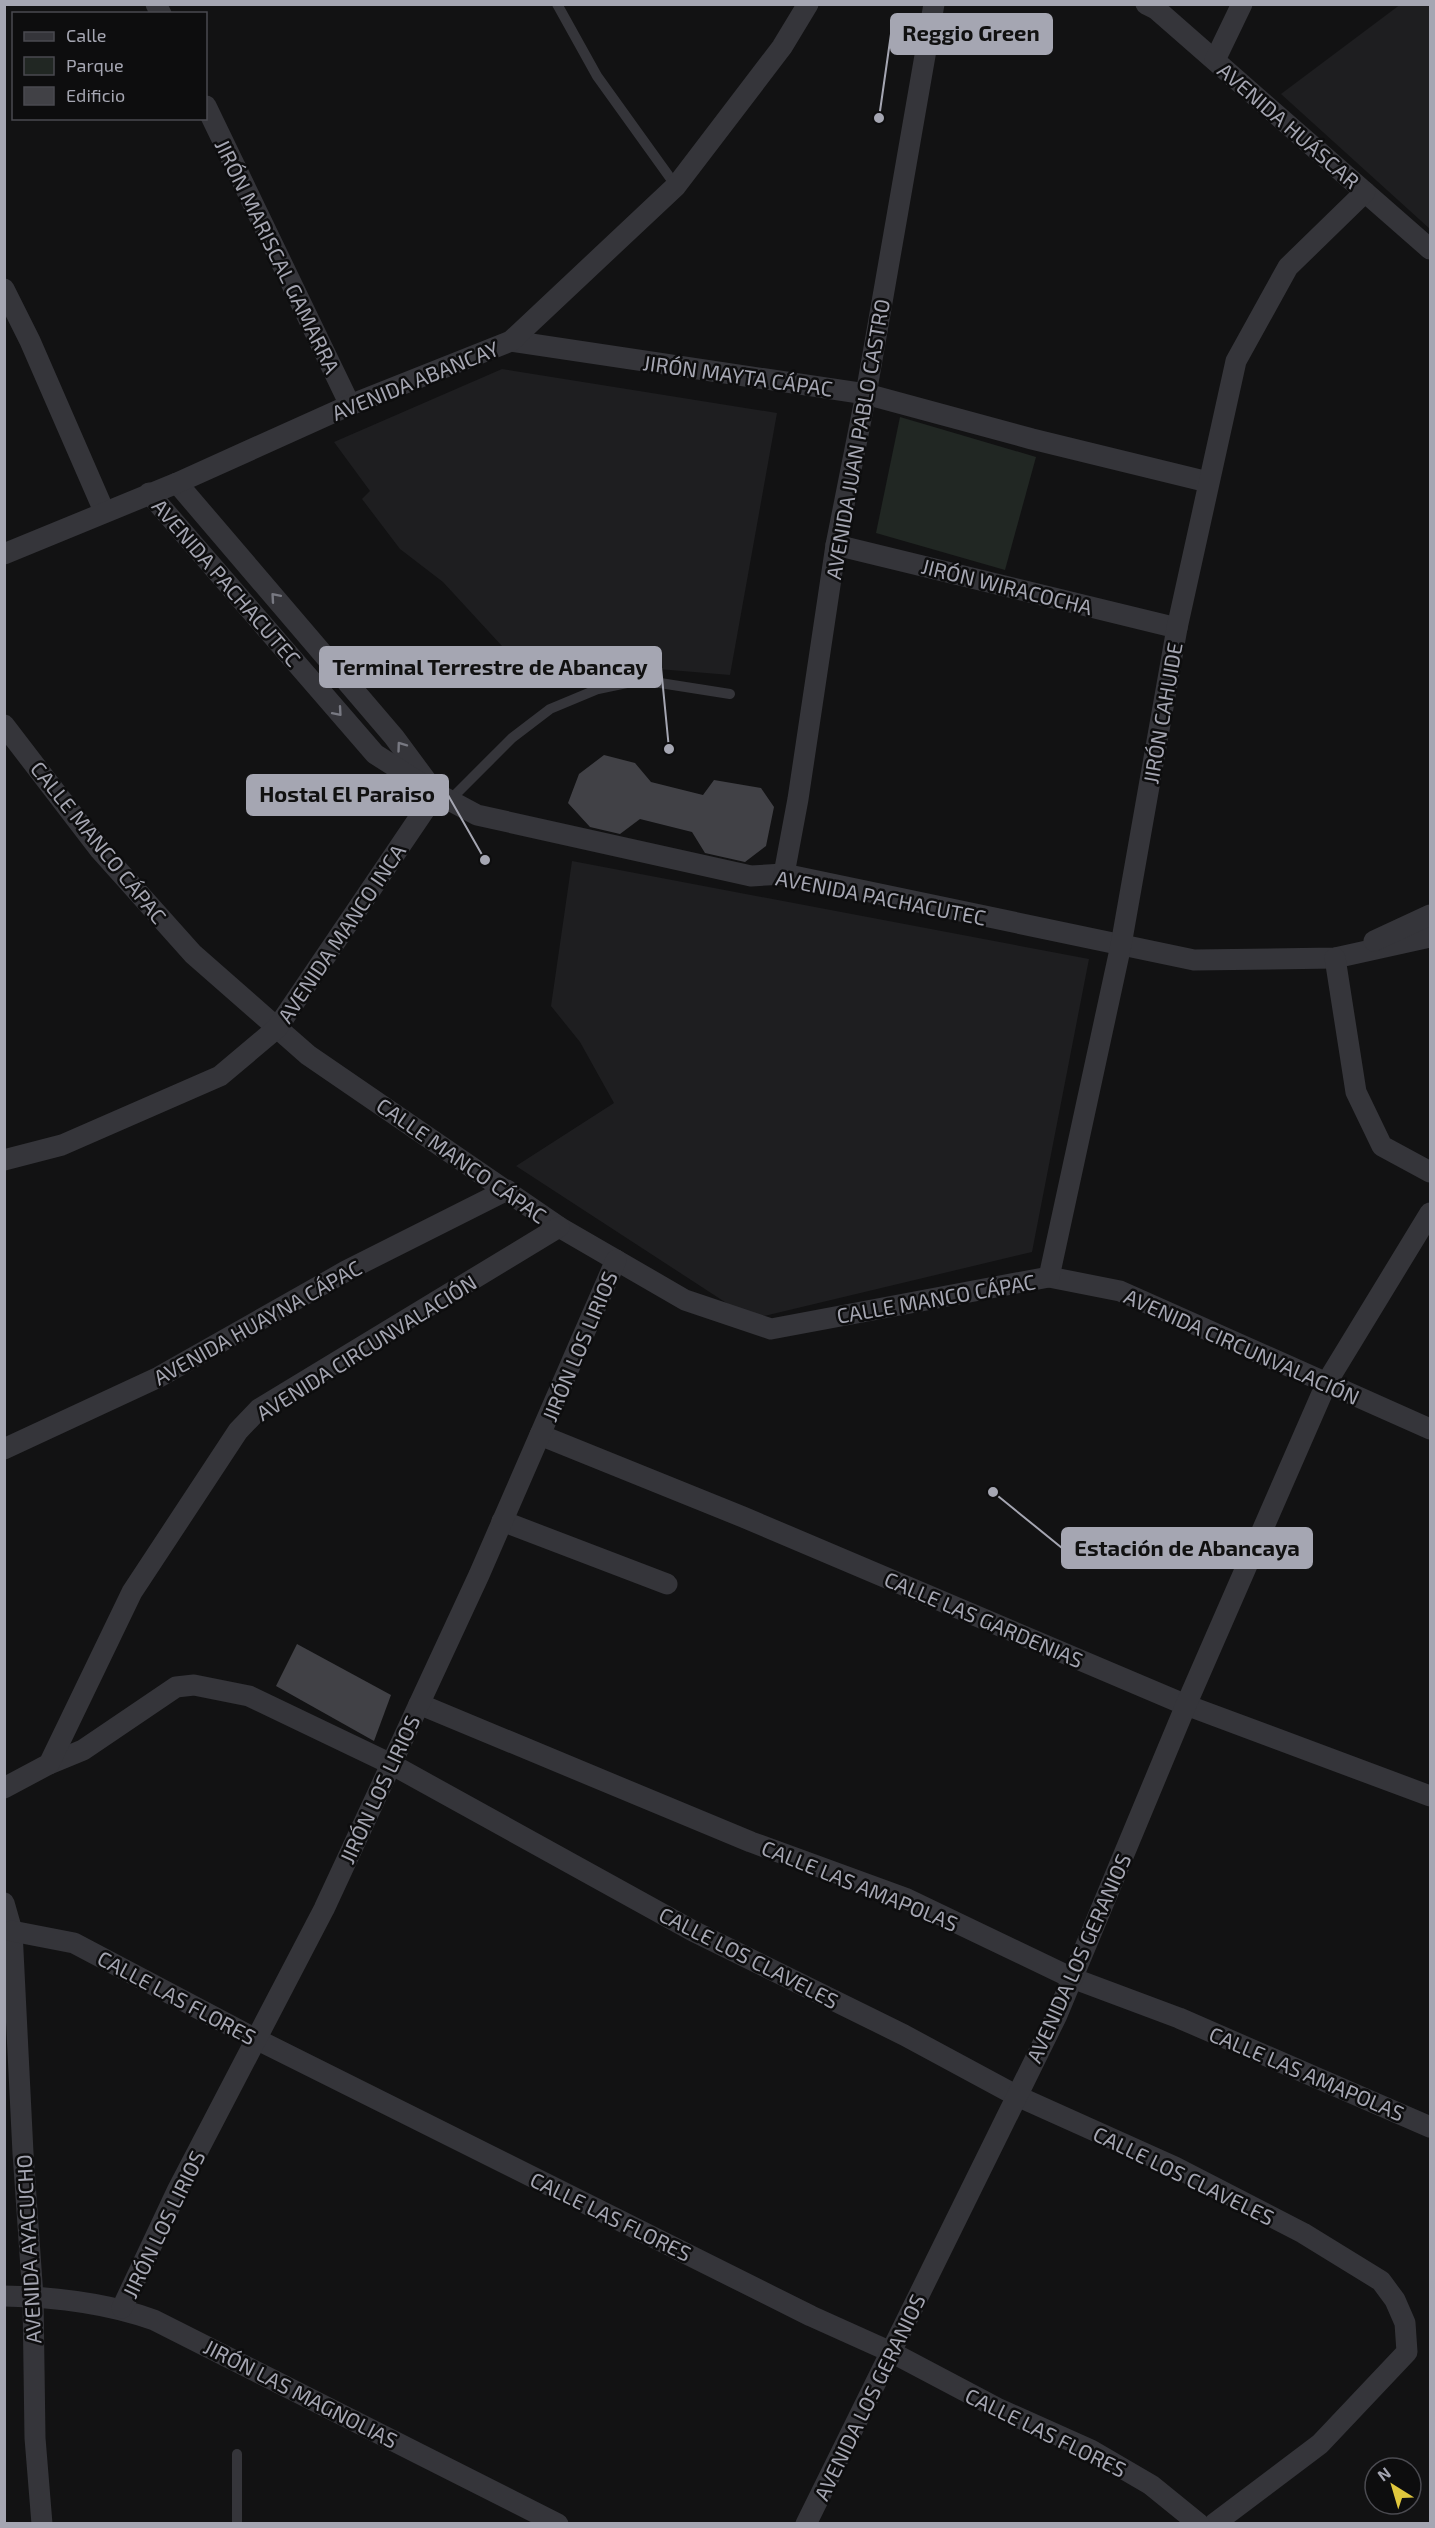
<svg xmlns="http://www.w3.org/2000/svg" width="1435" height="2528" font-family="'Exo 2',sans-serif">
	<rect width="100%" height="100%" fill="#121213"/>
	<!-- built -->
	<g fill="#1e1e20">
		<polygon points="1401,4 1430,5 1430,229 1281,94"/>
		<polygon points="502,369 777,413 730,675 562,661 536,683 443,582 400,549 362,499 370,491 334,442"/>
		<polygon points="572,861 1089,959 1032,1252 751,1319 516,1166 614,1103 580,1042 551,1006"/>
	</g>
	<!-- green -->
	<polygon fill="#212723" points="900,417 1036,457 1005,570 876,533"/>
	<!-- building -->
	<g fill="#414146">
		<polygon points="604,755 635,763 651,782 703,795 714,780 761,788 774,807 766,846 745,862 705,853 692,832 640,819 620,834 590,827 568,803 579,774"/>
		<polygon points="297,1644 391,1695 374,1741 276,1686"/>
	</g>
	<g fill="none" stroke-linecap="round" stroke-linejoin="round">
		<!-- lane -->
		<g stroke="#35353a" stroke-width="10">
			<polyline points="557,4 597,76 676,186"/>
			<polyline points="450,800 512,738 550,709 598,689 641,680 730,694"/>
			<polyline points="237,2524 237,2454"/>
		</g>
		<!-- street -->
		<g stroke="#35353a" stroke-width="21">
			<polyline points="156,4 161,14"/>
			<polyline points="1146,4 1156,9 1430,249"/>
			<polyline points="1215,60 1242,4"/>
			<polyline points="206,106 350,405"/>
			<polyline points="4,289 30,341 104,511"/>
			<polyline points="511,341 866,394 1032,439 1208,482"/>
			<polyline points="177,483 394,737 428,783"/>
			<polyline points="149,493 375,754 436,793 477,815 751,876 784,874 1194,960 1335,958 1430,937"/>
			<polyline points="836,545 1177,628"/>
			<polyline points="4,554 177,483 350,405 511,341 676,186 782,47 808,4"/>
			<polyline points="4,725 100,850 193,954 308,1055 559,1227 685,1300 771,1329 1049,1277 1120,1291 1430,1429"/>
			<polyline points="784,874 798,799 836,545 866,394 934,4"/>
			<polyline points="1374,941 1430,915"/>
			<polyline points="1335,958 1356,1092 1382,1146 1430,1172"/>
			<polyline points="4,1160 62,1145 220,1076 277,1028 436,793"/>
			<polyline points="1049,1277 1121,945 1177,628 1236,361 1288,267 1365,192"/>
			<polyline points="540,1435 743,1517 1186,1705 1430,1796"/>
			<polyline points="4,1449 159,1377 346,1271 507,1190"/>
			<polyline points="502,1521 667,1584"/>
			<polyline points="419,1704 751,1842 905,1898 1072,1978 1179,2018 1430,2127"/>
			<polyline points="49,1764 83,1750 176,1687 194,1685 249,1696 391,1764 693,1931 904,2035 1017,2096 1175,2167 1303,2233 1381,2281 1395,2300 1405,2323 1407,2352 1320,2444 1214,2524"/>
			<polyline points="4,1788 49,1764 132,1592 238,1431 259,1409 559,1227"/>
			<polyline points="4,1903 12,1931 23,2153 33,2297 35,2438 42,2524"/>
			<polyline points="12,1931 74,1943 256,2039 811,2316 891,2352 997,2408 1091,2450 1151,2485 1199,2524"/>
			<path d="M 4,2296 C 55,2297 107,2303 154,2320 L 558,2524"/>
			<polyline points="122,2308 178,2189 324,1909 479,1575 616,1260"/>
			<polyline points="806,2524 1057,2015 1186,1705 1327,1382 1430,1213"/>
		</g>
	</g>
	<!-- one-way arrows -->
	<defs><path id="oneway-chevron" d="M-2-3.5L2.5 0L-2 3.5" fill="none" stroke-width="1.6" stroke-linecap="round" stroke-linejoin="round" transform="scale(1.5)"/></defs>
	<g stroke="#787982">
		<use href="#oneway-chevron" transform="translate(275 597) rotate(-131)"/>
		<use href="#oneway-chevron" transform="translate(338 712) rotate(49)"/>
		<use href="#oneway-chevron" transform="translate(401 746) rotate(-126)"/>
	</g>
	<g text-anchor="middle" dominant-baseline="central" stroke-width="5" stroke-linejoin="round" paint-order="stroke">
		<!-- street labels -->
		<g font-size="21" fill="#a5a6b2" stroke="#0d0d0e">
			<text transform="translate(1289 125) rotate(41)">AVENIDA HUÁSCAR</text>
			<text transform="translate(278 256) rotate(64)">JIRÓN MARISCAL GAMARRA</text>
			<text transform="translate(738 375) rotate(8)">JIRÓN MAYTA CÁPAC</text>
			<text transform="translate(415 380) rotate(-22)">AVENIDA ABANCAY</text>
			<text transform="translate(857 439) rotate(-80)">AVENIDA JUAN PABLO CASTRO</text>
			<text transform="translate(227 582) rotate(49)">AVENIDA PACHACUTEC</text>
			<text transform="translate(1007 586) rotate(14)">JIRÓN WIRACOCHA</text>
			<text transform="translate(1162 713) rotate(-80)">JIRÓN CAHUIDE</text>
			<text transform="translate(99 842) rotate(51)">CALLE MANCO CÁPAC</text>
			<text transform="translate(881 897) rotate(11)">AVENIDA PACHACUTEC</text>
			<text transform="translate(341 933) rotate(-56)">AVENIDA MANCO INCA</text>
			<text transform="translate(462 1160) rotate(35)">CALLE MANCO CÁPAC</text>
			<text transform="translate(936 1298) rotate(-10)">CALLE MANCO CÁPAC</text>
			<text transform="translate(257 1322) rotate(-29)">AVENIDA HUAYNA CÁPAC</text>
			<text transform="translate(579 1346) rotate(-67)">JIRÓN LOS LIRIOS</text>
			<text transform="translate(1242 1346) rotate(24)">AVENIDA CIRCUNVALACIÓN</text>
			<text transform="translate(366 1347) rotate(-32)">AVENIDA CIRCUNVALACIÓN</text>
			<text transform="translate(984 1619) rotate(23)">CALLE LAS GARDENIAS</text>
			<text transform="translate(379 1789) rotate(-65)">JIRÓN LOS LIRIOS</text>
			<text transform="translate(860 1885) rotate(22)">CALLE LAS AMAPOLAS</text>
			<text transform="translate(749 1957) rotate(27)">CALLE LOS CLAVELES</text>
			<text transform="translate(1078 1958) rotate(-66)">AVENIDA LOS GERANIOS</text>
			<text transform="translate(177 1997) rotate(28)">CALLE LAS FLORES</text>
			<text transform="translate(1307 2073) rotate(23)">CALLE LAS AMAPOLAS</text>
			<text transform="translate(1184 2175) rotate(26)">CALLE LOS CLAVELES</text>
			<text transform="translate(611 2216) rotate(26)">CALLE LAS FLORES</text>
			<text transform="translate(163 2224) rotate(-64)">JIRÓN LOS LIRIOS</text>
			<text transform="translate(28 2249) rotate(-93)">AVENIDA AYACUCHO</text>
			<text transform="translate(301 2393) rotate(27)">JIRÓN LAS MAGNOLIAS</text>
			<text transform="translate(869 2397) rotate(-64)">AVENIDA LOS GERANIOS</text>
			<text transform="translate(1046 2432) rotate(26)">CALLE LAS FLORES</text>
		</g>
	</g>
	<!-- callouts -->
	<path fill="none" stroke="#a5a6b2" stroke-width="2" d="M879 118L891 34M669 749L661 667M485 860L448 795M993 1492L1062 1548"/>
	<g fill="#a5a6b2" stroke="#0d0d0e" stroke-width="2">
		<circle cx="879" cy="118" r="6"/>
		<circle cx="669" cy="749" r="6"/>
		<circle cx="485" cy="860" r="6"/>
		<circle cx="993" cy="1492" r="6"/>
	</g>
	<g fill="#a5a6b2" stroke="#a5a6b2" stroke-width="2">
		<rect x="891" y="14" width="161" height="40" rx="6"/>
		<rect x="320" y="647" width="341" height="40" rx="6"/>
		<rect x="247" y="775" width="201" height="40" rx="6"/>
		<rect x="1062" y="1528" width="250" height="40" rx="6"/>
	</g>
	<g font-size="22" text-anchor="middle" font-weight="bold" fill="#111">
		<text x="971" y="41">Reggio Green</text>
		<text x="490" y="675">Terminal Terrestre de Abancay</text>
		<text x="347" y="802">Hostal El Paraiso</text>
		<text x="1187" y="1556">Estación de Abancaya</text>
	</g>
	<!-- border -->
	<rect width="1435" height="2528" fill="none" stroke="#a5a6b2" stroke-width="12"/>
	<!-- legend -->
	<rect x="12" y="12" width="195" height="108" fill="#0d0d0e" stroke="#4a4a50" stroke-width="1.5"/>
	<rect x="24" y="32" width="30" height="9" fill="#35353a" stroke="#4a4a50" stroke-width="1.5"/>
	<text x="66" y="42" font-size="18" fill="#a5a6b2">Calle</text>
	<rect x="24" y="57" width="30" height="18" fill="#212723" stroke="#4a4a50" stroke-width="1.5"/>
	<text x="66" y="72" font-size="18" fill="#a5a6b2">Parque</text>
	<rect x="24" y="87" width="30" height="18" fill="#414146" stroke="#4a4a50" stroke-width="1.5"/>
	<text x="66" y="102" font-size="18" fill="#a5a6b2">Edificio</text>
	<!-- north arrow -->
	<g transform="translate(1393 2486) rotate(323)"><circle r="28" fill="#0d0d0e" stroke="#4a4a50" stroke-width="1.5"/>
	<path d="M0-4.5L10 22L0 15L-10 22Z" fill="#e0c73d"/>
	<text y="-9" font-size="16" font-weight="bold" text-anchor="middle" fill="#a5a6b2">N</text>
	</g>
</svg>
